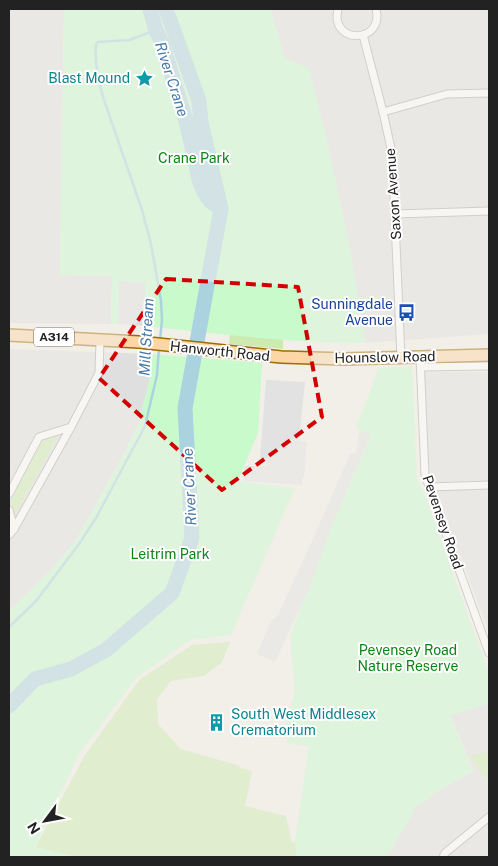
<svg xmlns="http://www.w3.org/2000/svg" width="498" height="866" font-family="'Public Sans',sans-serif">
	<rect width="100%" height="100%" fill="#f2efe9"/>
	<!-- residential -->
	<g fill="#e0dfdf">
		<polygon points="9,9 64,9 60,275 112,276 111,324 9,323"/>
		<polygon points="270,9 489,9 489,334 365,343 350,249 326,136 309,69 285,59"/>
		<polygon points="119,281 145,282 145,326 118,324"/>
		<polygon points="9,349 152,354 150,378 139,422 125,452 75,542 45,576 9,611"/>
		<polygon points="423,372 489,372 489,633 430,473 425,423"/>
		<polygon points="489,703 489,857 384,857 391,850 410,818 415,808 438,791 473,771 465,750 450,715"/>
	</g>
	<!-- grass -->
	<g fill="#cdebb0">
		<polygon points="232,306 283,337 283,349 229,344"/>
		<polygon points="58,436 15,516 10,501 42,441"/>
		<polygon points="230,642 222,662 204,676 171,681 157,699 158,724 181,749 237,765 241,768 252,771 245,806 286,816 292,843 295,841 341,850 317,857 78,857 35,848 85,755 139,680 192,645"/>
		<polygon points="489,752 489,781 480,772 470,755"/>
	</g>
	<!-- park -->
	<g fill="#c8facc">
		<path d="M 64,9 L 270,9 L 285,59 L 309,68 L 326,136 L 350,249 L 365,343 C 291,343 218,334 145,326 L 145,282 L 119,281 L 118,324 L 111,324 L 112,276 L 60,275 Z"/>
		<polygon points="152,354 262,363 258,433 238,481 295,488 231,635 190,640 136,678 79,754 35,847 78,857 9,857 9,611 45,576 75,542 125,452 139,422 150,378"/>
		<polygon points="412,366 417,479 423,490 489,674 489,703 450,716 473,771 438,791 415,808 410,818 391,850 384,857 296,857 295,841 309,746 287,743 286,724 295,691 290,636 332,525 371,436 356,428 379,368"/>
	</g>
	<!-- parking -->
	<g fill="#e2e2e2">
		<polygon points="266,380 305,382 299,441 307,442 304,478 302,478 302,485 243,481 245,466 267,466 267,459 260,459"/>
		<polygon points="360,430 371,435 332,525 310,586 275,662 257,654 271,621 278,615 312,541 350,454 356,453"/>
	</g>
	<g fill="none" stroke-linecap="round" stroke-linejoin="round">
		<!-- stream -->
		<g stroke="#aad3df" stroke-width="2.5">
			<path d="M 156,30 L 129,40 L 98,42 L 96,44 C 94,62 99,81 103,97 L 142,210 L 151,244 L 161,301 L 162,320 L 160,340"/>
			<polyline points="9,627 36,601 79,544 96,518 145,426 157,375 159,348"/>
		</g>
		<!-- river -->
		<g stroke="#aad3df" stroke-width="15">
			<polyline points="150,9 156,30 162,43 186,121 200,183 205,194 210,201 221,209"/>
			<polyline points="9,706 35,679 71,669 106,650 172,593 192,538 185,408 221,209 201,122 199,101 166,9"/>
		</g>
		<defs>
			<g id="street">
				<path d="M 338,9 C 329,45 385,44 376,9"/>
				<polyline points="363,35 383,112 392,153 401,357"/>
				<polyline points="383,112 447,94 489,93"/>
				<polyline points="395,214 489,211"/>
				<polyline points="420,357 425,475 489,653"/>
				<polyline points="421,367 489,366"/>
				<polyline points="429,487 489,485"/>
				<polyline points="9,494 39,437 71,427"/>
				<polyline points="9,510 14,529"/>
				<polyline points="9,535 14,529 71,427 99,373 100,340"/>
				<polyline points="443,857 445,853 489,817"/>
			</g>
			<polyline id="primary" points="9,335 139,342 281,357 344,359 489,355"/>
		</defs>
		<!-- street casing -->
		<use href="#street" stroke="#a9a9a9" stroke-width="9"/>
		<!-- primary casing -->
		<use href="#primary" stroke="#a06b00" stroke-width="14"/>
		<!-- street -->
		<use href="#street" stroke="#fff" stroke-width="7"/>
		<!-- primary -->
		<use href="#primary" stroke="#fcd6a4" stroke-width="11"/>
	</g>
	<!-- marked area -->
	<path d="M0 0H498V866H0ZM 166,279 L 298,287 L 322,417 L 222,490 L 99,378 Z" fill="#f2efe9" fill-opacity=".55" fill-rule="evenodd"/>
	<path fill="none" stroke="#d40000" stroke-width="4" stroke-dasharray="10 6" stroke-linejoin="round" d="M 166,279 L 298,287 L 322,417 L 222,490 L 99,378 Z"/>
	<!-- icons -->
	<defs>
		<symbol id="sight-bare" viewBox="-9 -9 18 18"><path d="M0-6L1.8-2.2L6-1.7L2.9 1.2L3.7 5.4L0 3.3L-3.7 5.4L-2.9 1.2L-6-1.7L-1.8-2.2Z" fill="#0f9aa8" stroke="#fff" stroke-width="2.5" paint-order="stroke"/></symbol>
		<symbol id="bus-bare" viewBox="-9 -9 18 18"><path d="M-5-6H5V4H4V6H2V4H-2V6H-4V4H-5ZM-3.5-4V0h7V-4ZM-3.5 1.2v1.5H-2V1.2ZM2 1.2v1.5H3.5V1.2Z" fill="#1a4fb4" stroke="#fff" stroke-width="2.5" paint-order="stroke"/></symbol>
		<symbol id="building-bare" viewBox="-9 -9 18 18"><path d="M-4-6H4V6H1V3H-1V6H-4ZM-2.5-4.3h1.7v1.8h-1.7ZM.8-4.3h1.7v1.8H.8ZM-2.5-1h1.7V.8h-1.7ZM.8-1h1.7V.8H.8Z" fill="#0f9aa8" stroke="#fff" stroke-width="2.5" paint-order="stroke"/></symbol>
	</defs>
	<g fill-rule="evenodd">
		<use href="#sight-bare" x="132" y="66" width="25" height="25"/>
		<use href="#bus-bare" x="394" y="300" width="25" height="25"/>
		<use href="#building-bare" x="204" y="710" width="25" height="25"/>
	</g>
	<g text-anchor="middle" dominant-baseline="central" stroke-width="4" stroke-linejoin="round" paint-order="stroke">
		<!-- shield labels -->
		<rect fill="#fff" stroke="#646464" stroke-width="1" x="34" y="327.5" width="40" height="19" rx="4"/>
		<g font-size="12" font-weight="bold" fill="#222">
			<text x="54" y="337">A314</text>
		</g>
		<!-- culture labels -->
		<g font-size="14" fill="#0d838f" stroke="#fff" text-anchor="end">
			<text x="130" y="78">Blast Mound</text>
			<text x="231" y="714" text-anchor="start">South West Middlesex<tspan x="231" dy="16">Crematorium</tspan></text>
		</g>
		<!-- park labels -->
		<g font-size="14" fill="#0c8416" stroke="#fff">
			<text x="194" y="158">Crane Park</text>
			<text x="170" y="554">Leitrim Park</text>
			<text x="408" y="650">Pevensey Road<tspan x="408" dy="16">Nature Reserve</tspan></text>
		</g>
		<!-- street labels -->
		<g font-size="14" fill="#222" stroke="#fff">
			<text transform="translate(393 194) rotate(-94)">Saxon Avenue</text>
			<text transform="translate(220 351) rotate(6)">Hanworth Road</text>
			<text transform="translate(385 357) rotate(-1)">Hounslow Road</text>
			<text transform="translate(443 522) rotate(71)">Pevensey Road</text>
		</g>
		<!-- transit labels -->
		<g font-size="14" fill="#164399" stroke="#fff" text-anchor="end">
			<text x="393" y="304">Sunningdale<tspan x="393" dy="16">Avenue</tspan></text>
		</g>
		<!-- water labels -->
		<g font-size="15" font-style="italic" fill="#4a7aab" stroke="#fff">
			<text transform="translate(172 79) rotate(72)">River Crane</text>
			<text transform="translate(146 337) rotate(-87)">Mill Stream</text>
			<text transform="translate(189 487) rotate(-93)">River Crane</text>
		</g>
	</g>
	<!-- border -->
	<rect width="498" height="866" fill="none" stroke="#222222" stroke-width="20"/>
	<!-- north arrow -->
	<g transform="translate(45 821) rotate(238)" stroke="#ffffff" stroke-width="4" paint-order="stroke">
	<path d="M0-4L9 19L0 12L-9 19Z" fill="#222222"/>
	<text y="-8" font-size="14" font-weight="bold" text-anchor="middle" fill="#222222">N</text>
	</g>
</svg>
